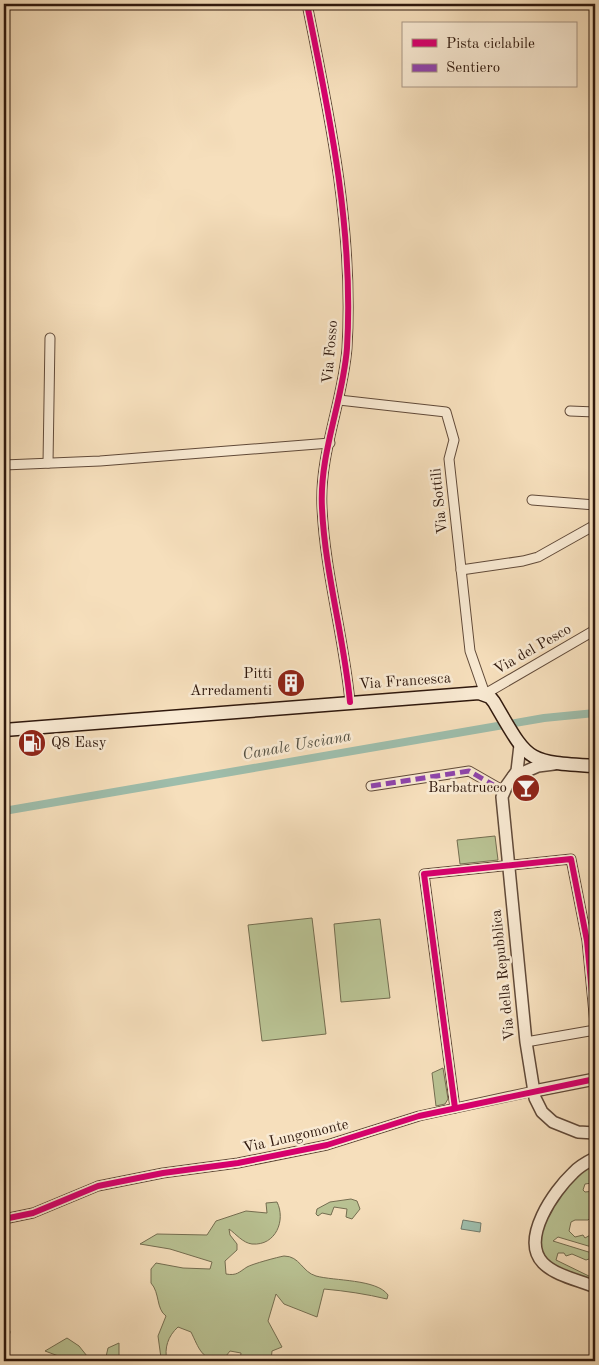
<svg xmlns="http://www.w3.org/2000/svg" width="599" height="1365" font-family="'Old Standard TT',serif">
	<rect width="100%" height="100%" fill="#f6dfbc"/>
	<filter id="stains"><feTurbulence type="fractalNoise" baseFrequency=".004" numOctaves="4"/><feColorMatrix values="0 0 0 0 .2 0 0 0 0 .09 0 0 0 0 .02 0 0 0 .5 -.17"/></filter>
	<radialGradient id="worn" r=".72"><stop offset=".6" stop-color="#630" stop-opacity="0"/><stop offset="1" stop-color="#630" stop-opacity=".3"/></radialGradient>
	<!-- green -->
	<g fill="#b9c293" stroke="#746d50" fill-rule="evenodd">
		<polygon points="495,836 498,860 460,864 457,840"/>
		<polygon points="312,918 326,1034 262,1041 248,925"/>
		<polygon points="380,919 390,998 341,1002 334,924"/>
		<polygon points="443,1068 448,1099 445,1104 436,1106 432,1073"/>
		<path d="M 595,1162 L 595,1185 L 592,1183 L 585,1184 L 583,1190 L 585,1192 L 595,1191 L 595,1248 L 558,1237 L 553,1241 L 595,1254 L 595,1257 L 586,1260 L 572,1254 L 566,1256 L 564,1253 L 558,1253 L 556,1260 L 595,1279 L 595,1283 L 547,1262 L 538,1242 C 544,1210 569,1180 595,1162 ZM 593,1215 L 595,1222 L 592,1234 L 585,1238 L 583,1235 L 575,1237 L 569,1231 L 571,1222 L 575,1220 L 588,1220 Z"/>
		<polygon points="351,1199 357,1201 360,1209 352,1219 346,1217 347,1209 334,1207 331,1215 322,1213 318,1216 316,1214 317,1209 330,1202"/>
		<path d="M 277,1202 C 286,1220 276,1246 252,1244 C 243,1243 236,1234 229,1229 L 230,1235 L 237,1244 L 237,1250 L 225,1261 L 226,1274 C 237,1276 239,1272 247,1267 C 252,1264 278,1257 284,1256 C 300,1256 302,1272 316,1276 C 334,1281 377,1279 388,1295 L 387,1299 C 366,1294 346,1291 324,1289 L 317,1317 L 284,1304 L 276,1294 L 268,1321 L 282,1347 L 272,1351 L 271,1361 L 240,1361 L 241,1353 L 230,1351 L 222,1361 C 201,1360 199,1348 191,1332 L 178,1327 C 168,1336 164,1348 167,1361 L 157,1361 L 161,1358 L 158,1336 L 166,1316 C 156,1309 160,1293 151,1283 L 151,1269 L 156,1263 L 183,1268 L 210,1269 L 212,1262 L 170,1249 L 140,1244 L 157,1234 L 207,1235 L 216,1221 L 246,1211 L 267,1213 L 266,1203 Z"/>
		<polygon points="4,1312 10,1332 4,1358"/>
		<polygon points="67,1338 79,1346 91,1361 64,1361 61,1357 45,1351"/>
		<polygon points="119,1343 119,1361 105,1361 108,1348"/>
	</g>
	<!-- water -->
	<polygon fill="#9ebdab" stroke="#727b6c" points="463,1220 481,1223 480,1232 461,1229"/>
	<g fill="none" stroke-linecap="round" stroke-linejoin="round">
		<!-- canal -->
		<polyline stroke="#9ebdab" stroke-width="8" points="4,811 544,718 595,713"/>
		<defs>
			<g id="minor">
				<path d="M 307,4 C 330,117 354,232 347,348 C 343,401 319,454 322,508 C 325,573 344,637 350,702"/>
				<polyline points="339,400 446,412 454,440 449,459 470,651 485,694 595,630"/>
				<polyline points="570,411 595,412"/>
				<polyline points="48,463 50,338"/>
				<polyline points="4,465 100,461 330,443"/>
				<polyline points="532,500 595,505"/>
				<polyline points="461,570 523,561 538,557 595,525"/>
				<polyline points="371,786 469,771 504,791"/>
				<polyline points="526,1042 595,1030"/>
				<polyline points="455,1108 424,874 571,859 587,941 595,1024"/>
				<polyline points="4,1219 33,1213 98,1186 163,1173 238,1163 327,1145 419,1116 534,1091"/>
			</g>
			<g id="tertiary">
				<polyline points="520,745 517,771 507,785 502,797 526,1042 535,1098 542,1112 553,1122 578,1132 595,1133"/>
				<polyline points="513,777 538,766 554,764"/>
				<polyline points="534,1091 595,1079"/>
				<path d="M 595,1158 C 587,1162 579,1166 573,1173 C 554,1191 520,1239 543,1263 C 556,1276 579,1280 595,1287"/>
			</g>
			<path id="secondary" d="M 4,730 L 479,693 L 490,697 L 494,702 C 529,762 525,762 595,766"/>
		</defs>
		<!-- minor casing -->
		<use href="#minor" stroke="#614a39" stroke-width="11"/>
		<!-- tertiary casing -->
		<use href="#tertiary" stroke="#614a39" stroke-width="14"/>
		<!-- secondary casing -->
		<use href="#secondary" stroke="#2f180d" stroke-width="15"/>
		<!-- minor -->
		<use href="#minor" stroke="#f9ead3" stroke-width="9"/>
		<!-- tertiary -->
		<use href="#tertiary" stroke="#f9ead3" stroke-width="11"/>
		<!-- secondary -->
		<use href="#secondary" stroke="#f9ead3" stroke-width="12"/>
		<!-- quiet -->
		<polyline stroke="#8e44ad" stroke-width="5" stroke-dasharray="10 5" stroke-linecap="butt" points="371,786 469,771 504,791"/>
		<defs>
			<g id="cycleway">
				<path d="M 307,4 C 330,117 354,232 347,348 C 343,401 319,454 322,508 C 325,573 344,637 350,702"/>
				<polyline points="455,1108 424,874 571,859 587,941 595,1024"/>
				<polyline points="4,1219 33,1213 98,1186 163,1173 238,1163 327,1145 419,1116 595,1079"/>
			</g>
		</defs>
		<!-- cycleway casing -->
		<use href="#cycleway" stroke="#f9ead3" stroke-width="9"/>
		<!-- cycleway -->
		<use href="#cycleway" stroke="#d6006c" stroke-width="6"/>
	</g>
	<!-- icons -->
	<defs>
		<symbol id="building-disc" viewBox="-11 -11 22 22"><circle r="9.5" fill="#8f2418" stroke="#f9ead3"/><path d="M-4-6H4V6H1V3H-1V6H-4ZM-2.5-4.3h1.7v1.8h-1.7ZM.8-4.3h1.7v1.8H.8ZM-2.5-1h1.7V.8h-1.7ZM.8-1h1.7V.8H.8Z" fill="#fff"/></symbol>
		<symbol id="fuel-disc" viewBox="-11 -11 22 22"><circle r="9.5" fill="#8f2418" stroke="#f9ead3"/><path d="M-5.5-6h7V0h2V4h1.3V-2.5L3-4.5l.8-.8L6-3V5H2.5V1h-1V6h-7ZM-4.2-4.7v3.2H.2V-4.7Z" fill="#fff"/></symbol>
		<symbol id="bar-disc" viewBox="-11 -11 22 22"><circle r="9.5" fill="#8f2418" stroke="#f9ead3"/><path d="M-6-5H6L.8 .8V4.5H3.5V6h-7V4.5H-.8V.8Z" fill="#fff"/></symbol>
	</defs>
	<g fill-rule="evenodd">
		<use href="#building-disc" x="275" y="667" width="32" height="32"/>
		<use href="#fuel-disc" x="16" y="727" width="32" height="32"/>
		<use href="#bar-disc" x="510" y="772" width="32" height="32"/>
	</g>
	<g text-anchor="middle" dominant-baseline="central" stroke-width="5" stroke-linejoin="round" paint-order="stroke">
		<!-- street labels -->
		<g font-size="15" fill="#2f180d" stroke="#f9ead3">
			<text transform="translate(331 352) rotate(-85)">Via Fosso</text>
			<text transform="translate(440 501) rotate(-96)">Via Sottili</text>
			<text transform="translate(533 650) rotate(-30)">Via del Pesco</text>
			<text transform="translate(405 682) rotate(-4)">Via Francesca</text>
			<text transform="translate(504 975) rotate(-96)">Via della Repubblica</text>
			<text transform="translate(296 1137) rotate(-13)">Via Lungomonte</text>
		</g>
		<!-- poi labels -->
		<g font-size="15" fill="#2f180d" stroke="#f9ead3" text-anchor="end">
			<text x="272" y="674">Pitti<tspan x="272" dy="17">Arredamenti</tspan></text>
			<text x="51" y="743" text-anchor="start">Q8 Easy</text>
			<text x="507" y="788">Barbatrucco</text>
		</g>
		<!-- water labels -->
		<g font-size="16" font-style="italic" fill="#565244" stroke="#f9ead3">
			<text transform="translate(297 746) rotate(-10)">Canale Usciana</text>
		</g>
	</g>
	<!-- margin -->
	<rect width="599" height="1365" fill="none" stroke="#f6dfbc" stroke-width="20"/>
	<rect x="5" y="5" width="589" height="1355" fill="none" stroke="#2f180d" stroke-width="2.5"/>
	<rect x="10" y="10" width="579" height="1345" fill="none" stroke="#2f180d"/>
	<!-- legend -->
	<rect x="402" y="22" width="175" height="65" fill="#f9ead3" stroke="#a89684"/>
	<rect x="412" y="39" width="25" height="8" fill="#d6006c" stroke="#a89684"/>
	<text x="446" y="48" font-size="15" fill="#2f180d">Pista ciclabile</text>
	<rect x="412" y="64" width="25" height="8" fill="#8e44ad" stroke="#a89684"/>
	<text x="446" y="72" font-size="15" fill="#2f180d">Sentiero</text>
	<rect width="100%" height="100%" filter="url(#stains)"/>
	<rect width="100%" height="100%" fill="url(#worn)"/>
</svg>
